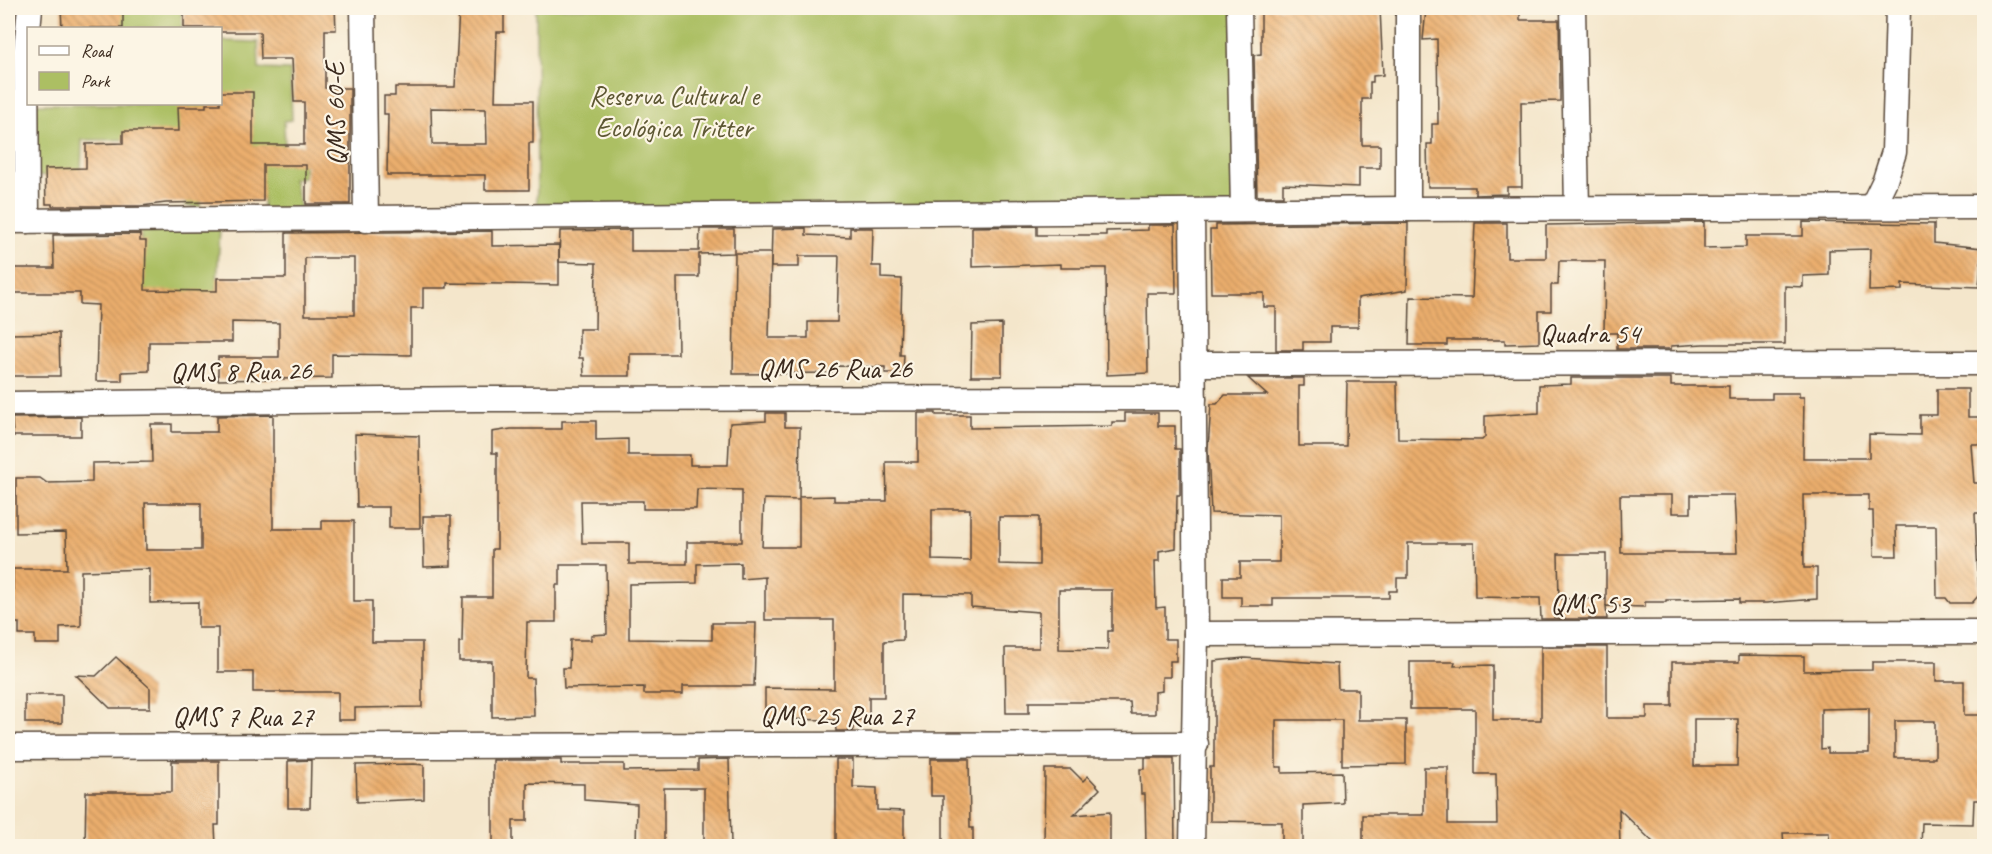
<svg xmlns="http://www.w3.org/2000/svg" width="1992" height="854" font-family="Caveat,sans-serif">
	<defs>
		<pattern id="building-back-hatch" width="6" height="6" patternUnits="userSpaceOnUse" patternTransform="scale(1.5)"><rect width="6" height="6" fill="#ebae6d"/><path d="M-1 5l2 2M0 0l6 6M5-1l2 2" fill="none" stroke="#c08e59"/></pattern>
	</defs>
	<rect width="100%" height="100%" fill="#fcf5e5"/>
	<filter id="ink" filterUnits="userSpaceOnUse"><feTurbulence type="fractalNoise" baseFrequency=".0167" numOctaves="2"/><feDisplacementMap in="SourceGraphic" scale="12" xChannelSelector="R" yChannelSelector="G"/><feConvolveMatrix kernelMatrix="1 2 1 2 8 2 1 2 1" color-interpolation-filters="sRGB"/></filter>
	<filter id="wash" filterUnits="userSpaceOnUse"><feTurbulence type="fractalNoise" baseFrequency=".008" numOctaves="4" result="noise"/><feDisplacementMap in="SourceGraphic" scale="24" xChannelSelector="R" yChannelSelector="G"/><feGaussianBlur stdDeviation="1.35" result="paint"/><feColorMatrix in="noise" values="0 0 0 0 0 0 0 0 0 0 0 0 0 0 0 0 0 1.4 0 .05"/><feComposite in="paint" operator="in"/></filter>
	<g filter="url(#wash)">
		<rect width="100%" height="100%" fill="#f4e6cb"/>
		<!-- green -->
		<g fill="#acbf63" stroke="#747440" stroke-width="1.5">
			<polygon points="122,8 181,8 182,28 122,28"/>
			<polygon points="536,8 1238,8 1239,206 537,216"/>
			<polygon points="221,41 258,42 259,69 290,70 292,120 284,121 285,150 304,151 304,177 293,179 302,213 263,212 262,159 202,192 200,207 186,206 184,166 203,139 82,140 81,175 34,176 31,104 220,104"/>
			<polygon points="141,226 220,226 216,305 142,304"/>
		</g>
		<g id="blocks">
			<!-- building -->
			<g fill="url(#building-back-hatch)" fill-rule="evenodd">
				<polygon points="61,8 123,8 123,28 62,28"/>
				<polygon points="184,8 335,8 336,30 325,30 325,88 350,88 350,204 306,204 306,165 263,165 263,201 166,203 141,206 52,206 52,204 46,204 45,169 86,168 86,144 123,143 123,131 179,131 178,107 206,107 206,104 220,104 220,92 253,92 253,145 304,145 304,102 294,102 292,59 261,59 260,32 220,32 220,28 184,28"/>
				<path d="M 459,8 L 504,8 L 504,32 L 497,32 L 495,101 L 533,101 L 533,143 L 529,143 L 529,190 L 485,190 L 485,175 L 387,175 L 388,114 L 384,114 L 384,96 L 395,96 L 395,87 L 455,87 ZM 431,108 L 486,109 L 487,144 L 432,144 Z"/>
				<polygon points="1261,8 1380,8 1383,75 1373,76 1373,82 1370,82 1370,99 1362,99 1362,145 1380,145 1380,168 1359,168 1359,187 1283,184 1283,196 1257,196 1254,55 1261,54"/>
				<polygon points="1520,8 1520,20 1559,20 1560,82 1560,101 1521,102 1522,187 1507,187 1507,194 1475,195 1475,187 1428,187 1427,144 1432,144 1432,124 1438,124 1437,39 1423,40 1426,9"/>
				<polygon points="1704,222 1704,248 1746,247 1746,236 1803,236 1803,222 1934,224 1934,243 1982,248 1979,287 1902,284 1902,290 1869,291 1870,249 1829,250 1829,275 1803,276 1803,287 1785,286 1785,344 1703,344 1671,346 1671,349 1617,349 1617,333 1604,333 1605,261 1559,261 1558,285 1551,285 1551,311 1539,311 1539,343 1505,344 1505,340 1447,340 1447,345 1409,345 1410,297 1472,298 1475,223 1507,223 1507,258 1546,258 1546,225"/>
				<polygon points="1408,223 1407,290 1358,298 1358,327 1330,327 1330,342 1303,342 1303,350 1276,350 1276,307 1264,307 1264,293 1211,293 1210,230 1216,230 1216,225"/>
				<polygon points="1148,225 1175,225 1176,293 1147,293 1148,373 1107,375 1106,268 1061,268 1061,264 972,267 972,227 1037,226 1037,235 1106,235 1106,231 1148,230"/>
				<polygon points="806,228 806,235 850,237 850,228 873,228 872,266 881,266 881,278 902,279 900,355 904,355 903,373 885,373 885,367 836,366 836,373 733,374 735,253 771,253 769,338 808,338 808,322 837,322 839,256 799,256 799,267 771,267 772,229"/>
				<polygon points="700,229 734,229 734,253 699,254 699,277 677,277 678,354 630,354 630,376 584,376 583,358 579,358 579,329 595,329 596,263 559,262 560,231 631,230 631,251 699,251"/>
				<path d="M 492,231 L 492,246 L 559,245 L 559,285 L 447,283 L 447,288 L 423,288 L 423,308 L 411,308 L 411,355 L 332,354 L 332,378 L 218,380 L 218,357 L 279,357 L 279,323 L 232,322 L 232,342 L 149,342 L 149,371 L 122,372 L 122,381 L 96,381 L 98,305 L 80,304 L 80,293 L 11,293 L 11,268 L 54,268 L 53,235 L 140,234 L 140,241 L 146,241 L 145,290 L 217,291 L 217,278 L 286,278 L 286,233 ZM 305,258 L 354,258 L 354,315 L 305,315 Z"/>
				<polygon points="1002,324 1002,376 971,376 972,325"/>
				<polygon points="59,333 60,376 12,376 11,334"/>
				<path d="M 1248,378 L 1304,378 L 1304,386 L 1299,386 L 1299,446 L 1346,446 L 1347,382 L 1397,382 L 1398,439 L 1482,440 L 1485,437 L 1485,416 L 1539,413 L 1539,385 L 1571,384 L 1571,378 L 1671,378 L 1671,386 L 1729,386 L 1729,399 L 1772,399 L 1772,393 L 1799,393 L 1799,397 L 1804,397 L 1803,458 L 1869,458 L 1869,434 L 1920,435 L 1920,415 L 1937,415 L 1937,389 L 1968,389 L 1968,417 L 1984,417 L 1984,444 L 1971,444 L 1974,483 L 1984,483 L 1984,513 L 1975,513 L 1979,595 L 1972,603 L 1950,603 L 1946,598 L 1937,598 L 1936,526 L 1896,526 L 1897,556 L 1874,556 L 1873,511 L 1869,511 L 1869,495 L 1803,495 L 1804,568 L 1817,568 L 1817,599 L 1766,603 L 1739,603 L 1739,599 L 1666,600 L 1666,602 L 1645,602 L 1645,607 L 1606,606 L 1607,619 L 1541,619 L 1540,598 L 1475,597 L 1474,543 L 1408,543 L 1408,578 L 1397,578 L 1397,591 L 1389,591 L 1389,598 L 1273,598 L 1273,606 L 1241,606 L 1241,597 L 1223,597 L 1223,577 L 1240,577 L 1240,562 L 1279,562 L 1279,515 L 1211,513 L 1208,449 L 1211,404 L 1217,404 L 1225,395 L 1267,395 ZM 1620,495 L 1672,495 L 1672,513 L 1691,513 L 1691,495 L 1734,495 L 1737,553 L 1621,553 ZM 1558,554 L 1606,554 L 1606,606 L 1606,599 L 1559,599 Z"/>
				<path d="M 766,413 L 785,413 L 785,427 L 800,427 L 799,497 L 834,496 L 834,501 L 887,501 L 886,462 L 918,462 L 918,413 L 936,413 L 936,415 L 970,415 L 970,428 L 1112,426 L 1112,422 L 1125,422 L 1125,413 L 1158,413 L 1158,426 L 1175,426 L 1175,449 L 1180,449 L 1180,495 L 1177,495 L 1176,548 L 1159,551 L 1159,561 L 1155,561 L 1156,608 L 1165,607 L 1165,639 L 1176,639 L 1176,661 L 1170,661 L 1170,677 L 1162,677 L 1162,691 L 1155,692 L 1155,714 L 1131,714 L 1130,702 L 1029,702 L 1029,713 L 1006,713 L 1005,648 L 1039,648 L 1039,612 L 971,607 L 971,595 L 903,594 L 903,640 L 884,641 L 884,697 L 869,697 L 869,720 L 853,720 L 853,731 L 836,731 L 835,720 L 765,719 L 765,688 L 834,689 L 834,620 L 765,620 L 765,577 L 741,579 L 741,563 L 697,564 L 697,583 L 629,584 L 629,639 L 712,640 L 712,623 L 756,623 L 754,686 L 683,686 L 683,694 L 644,694 L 644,687 L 564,688 L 563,668 L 569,668 L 570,640 L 591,640 L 591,635 L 607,634 L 606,565 L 560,565 L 560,585 L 556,585 L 556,622 L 527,622 L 526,678 L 533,678 L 534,716 L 492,717 L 492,661 L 459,661 L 459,642 L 462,642 L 463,597 L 492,597 L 492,549 L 497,549 L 497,453 L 492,453 L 492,432 L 511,429 L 562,429 L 562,421 L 596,421 L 596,440 L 628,439 L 628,455 L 690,455 L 690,465 L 728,465 L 730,423 L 766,421 ZM 697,489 L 742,490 L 742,542 L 687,542 L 687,564 L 629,564 L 629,543 L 582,543 L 581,501 L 643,501 L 643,509 L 696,509 ZM 799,497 L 799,547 L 762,547 L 764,499 L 799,500 ZM 932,509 L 970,509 L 970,561 L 932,560 ZM 999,517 L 1039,517 L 1039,565 L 999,564 ZM 1059,590 L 1112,590 L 1112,631 L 1108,631 L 1108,650 L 1059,649 Z"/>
				<path d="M 273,415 L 273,529 L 322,529 L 322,521 L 354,521 L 354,601 L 372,601 L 372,642 L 422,642 L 422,707 L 355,708 L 355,720 L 338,720 L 338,692 L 253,692 L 253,672 L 218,672 L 218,628 L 198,628 L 198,602 L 150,603 L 150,569 L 81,571 L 81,626 L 60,627 L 60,644 L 35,644 L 35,635 L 19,635 L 19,623 L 13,623 L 13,569 L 67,569 L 66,532 L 16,533 L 16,478 L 40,478 L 47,483 L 92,482 L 92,463 L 152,462 L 151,424 L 172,424 L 172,432 L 217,432 L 217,416 ZM 145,503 L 201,503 L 201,550 L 146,550 Z"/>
				<polygon points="81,417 81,436 13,436 12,418"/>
				<polygon points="355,434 419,436 420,528 389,528 389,507 357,507"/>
				<polygon points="423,516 451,516 451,566 424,567"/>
				<path d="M 1541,647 L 1607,647 L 1607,718 L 1647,718 L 1647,706 L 1672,706 L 1672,662 L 1739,662 L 1739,655 L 1804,656 L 1804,671 L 1872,670 L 1872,662 L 1936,662 L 1936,681 L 1964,681 L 1964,715 L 1984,715 L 1984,800 L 1974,800 L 1973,824 L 1922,823 L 1921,846 L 1828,846 L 1829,833 L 1783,833 L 1784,846 L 1657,846 L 1619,809 L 1620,846 L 1363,846 L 1363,815 L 1424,815 L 1424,767 L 1448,767 L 1448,824 L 1497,824 L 1496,774 L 1475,774 L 1475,709 L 1410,709 L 1410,662 L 1455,662 L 1454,666 L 1493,665 L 1493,720 L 1541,720 ZM 1869,708 L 1869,753 L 1828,753 L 1828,748 L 1821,749 L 1821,709 ZM 1694,719 L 1738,719 L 1737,766 L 1694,766 ZM 1895,721 L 1935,721 L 1935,758 L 1895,758 Z"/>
				<polygon points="116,657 150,688 150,708 110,708 76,675 96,676"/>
				<polygon points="1244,658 1337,664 1338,689 1358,689 1358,720 1406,720 1406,764 1342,765 1342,720 1276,720 1276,767 1282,767 1282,773 1342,772 1343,803 1303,805 1303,844 1282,844 1282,822 1210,821 1210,767 1214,767 1214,661"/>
				<rect x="25" y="695" width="37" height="28"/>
				<polygon points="1145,758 1174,758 1175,846 1146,846 1145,794 1141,794 1140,769 1145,769"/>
				<polygon points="729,759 731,846 704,846 704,788 664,788 664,846 636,846 637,804 584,800 584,784 527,783 527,821 513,821 513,846 493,846 493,760 561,760 561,764 624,764 624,771 698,770 698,760"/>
				<polygon points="836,759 853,759 853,787 877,788 877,810 904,811 904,846 836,846"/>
				<polygon points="931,759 969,759 970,828 973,828 973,846 943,846 943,796 931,796"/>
				<polygon points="311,760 310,808 288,808 288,761"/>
				<polygon points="172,761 219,761 219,825 215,825 216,846 85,846 86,792 172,792"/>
				<polygon points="414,764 424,765 424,799 357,802 356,765"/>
				<polygon points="1045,769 1071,769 1083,781 1088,776 1100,789 1074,815 1110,812 1110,846 1044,846"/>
			</g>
		</g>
	</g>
	<g filter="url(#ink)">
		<use href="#blocks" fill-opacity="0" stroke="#574638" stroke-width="1.5"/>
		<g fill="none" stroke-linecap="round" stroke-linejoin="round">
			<defs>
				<g id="minor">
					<polyline points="363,8 366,220"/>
					<polyline points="1239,8 1243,210"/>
					<polyline points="1408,8 1408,209"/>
					<polyline points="1573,8 1577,208"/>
					<polyline points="1872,207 1885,180 1894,152 1898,8"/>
					<polyline points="1192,212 1196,634 1192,846"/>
					<polyline points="8,221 1408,209 1984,207"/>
					<polyline points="27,221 26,50 30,8"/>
					<polyline points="1195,364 1984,363"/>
					<polyline points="8,404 476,399 1194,398"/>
					<polyline points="1196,634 1984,632"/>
					<polyline points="8,747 1196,744"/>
				</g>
			</defs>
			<!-- minor casing -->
			<use href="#minor" stroke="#574638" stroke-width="27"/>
			<!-- minor -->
			<use href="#minor" stroke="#fff" stroke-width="24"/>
		</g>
	</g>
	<g text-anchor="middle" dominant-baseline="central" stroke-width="4.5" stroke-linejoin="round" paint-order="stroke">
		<!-- park labels -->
		<g font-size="28" fill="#5d5733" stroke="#fcf5e5">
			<text x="674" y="95">Reserva Cultural e<tspan x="674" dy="32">Ecológica Tritter</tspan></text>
		</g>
		<!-- street labels -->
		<g font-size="28" fill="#3b2a1e" stroke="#fcf5e5">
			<text transform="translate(335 114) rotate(-91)">QMS 60-E</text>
			<text x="1590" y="333">Quadra 54</text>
			<text x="835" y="368">QMS 26 Rua 26</text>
			<text transform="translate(241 371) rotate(-1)">QMS 8 Rua 26</text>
			<text x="1590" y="603">QMS 53</text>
			<text x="837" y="715">QMS 25 Rua 27</text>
			<text x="243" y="716">QMS 7 Rua 27</text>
		</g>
	</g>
	<!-- margin -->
	<rect width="1992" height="854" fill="none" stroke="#fcf5e5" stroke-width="30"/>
	<!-- legend -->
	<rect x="27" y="27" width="195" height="78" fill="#fcf5e5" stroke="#afa495" stroke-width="1.5"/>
	<rect x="39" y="46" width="30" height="9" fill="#ffffff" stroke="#afa495" stroke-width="1.5"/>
	<text x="81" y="57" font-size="18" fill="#3b2a1e">Road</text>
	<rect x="39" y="72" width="30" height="18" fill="#acbf63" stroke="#afa495" stroke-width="1.5"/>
	<text x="81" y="87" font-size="18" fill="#3b2a1e">Park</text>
</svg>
